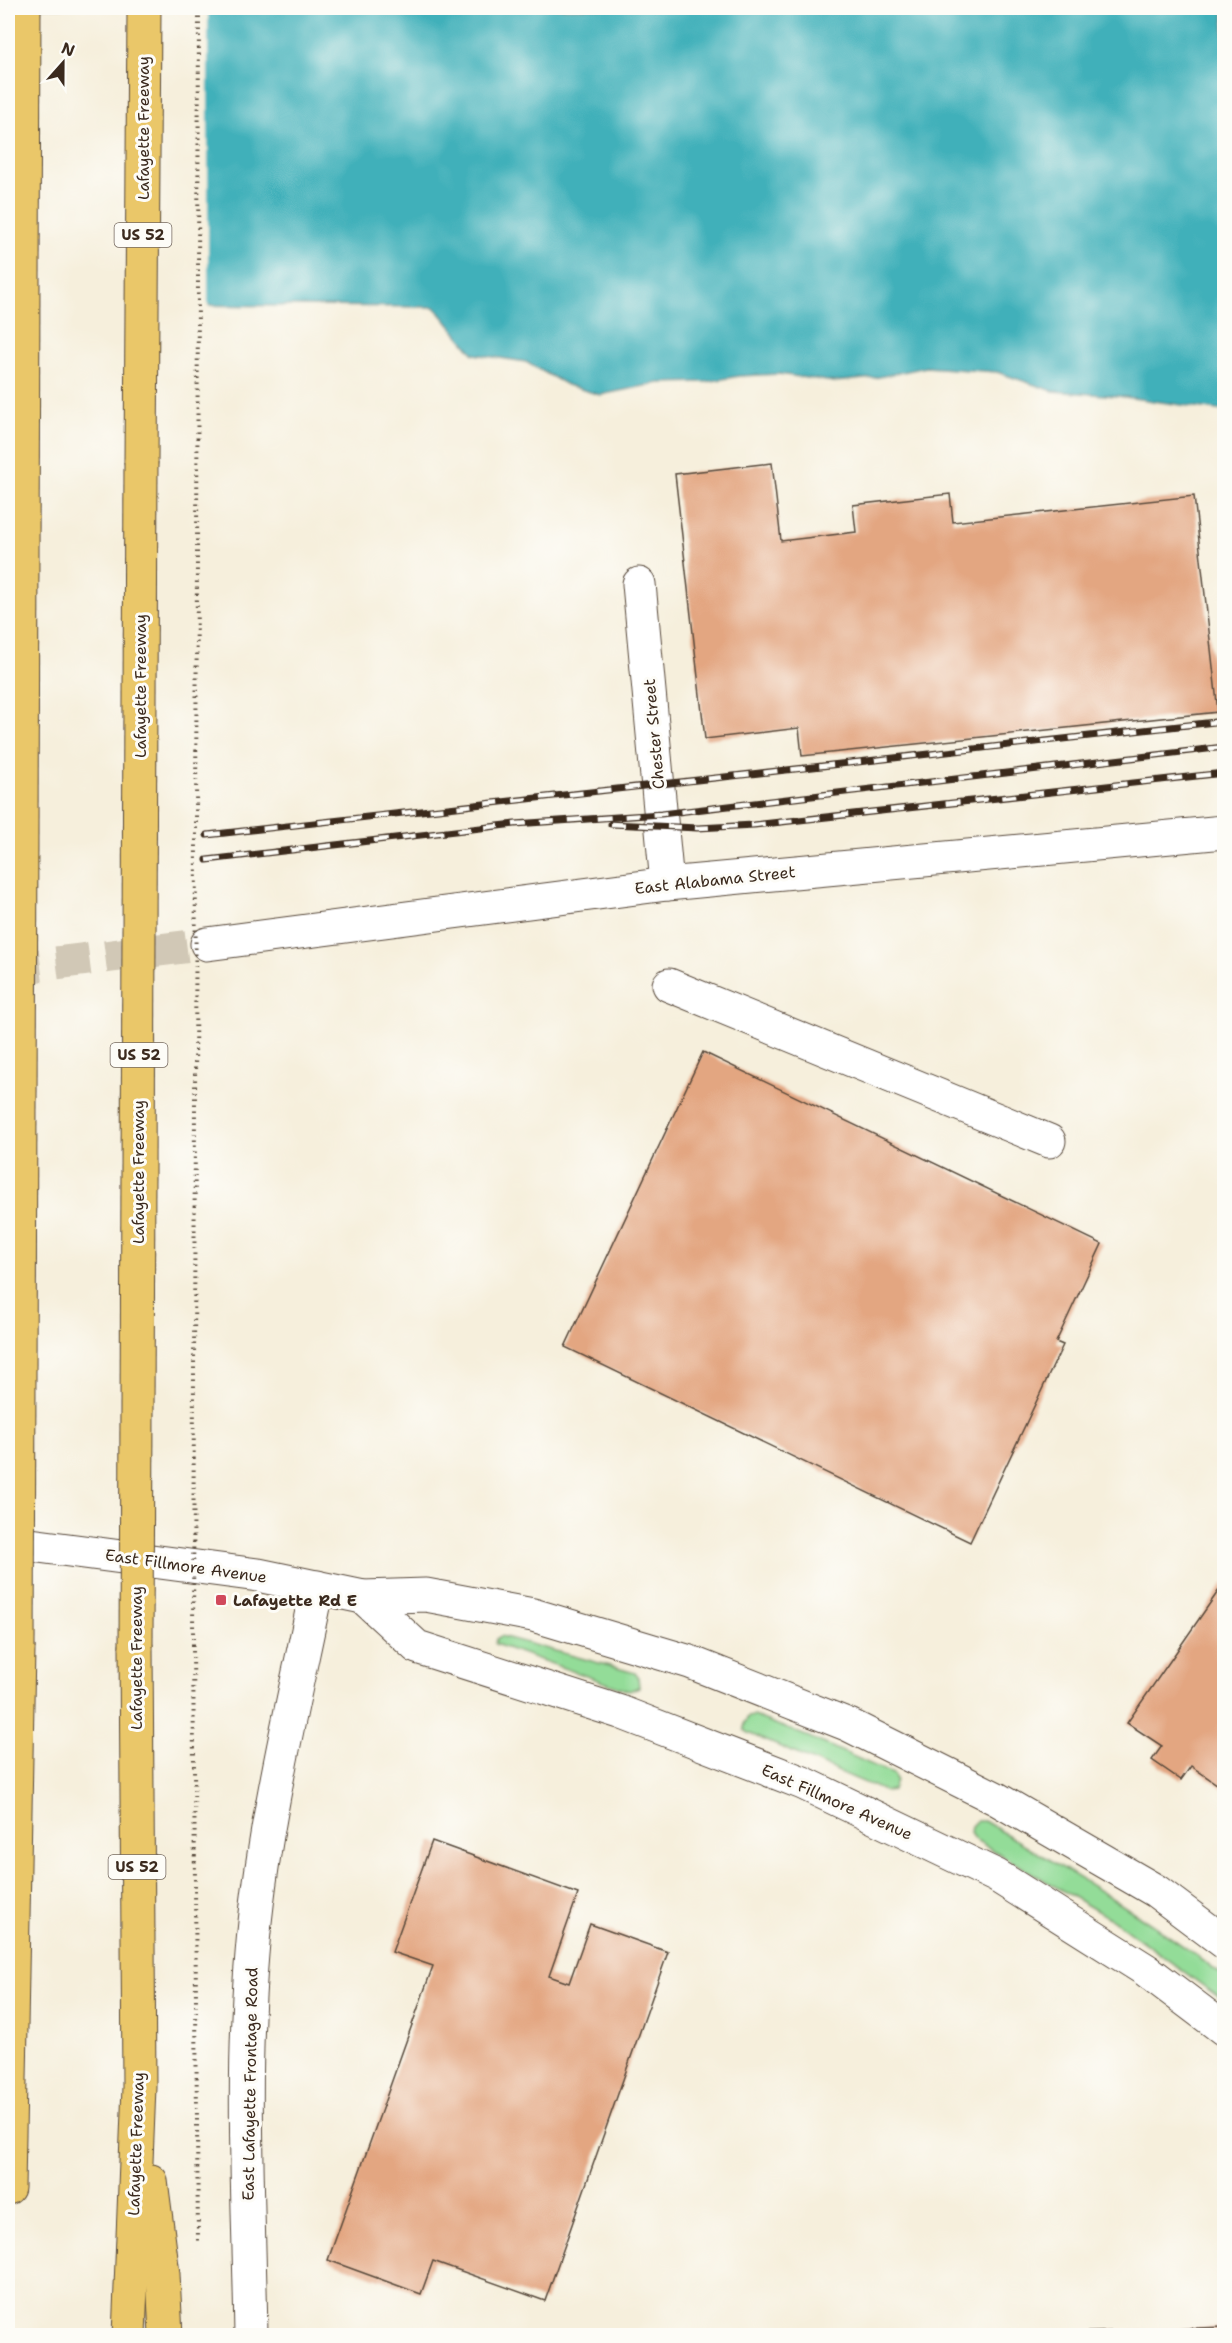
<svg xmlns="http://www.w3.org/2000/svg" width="1232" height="2343" font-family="'Shantell Sans',sans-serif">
	<rect width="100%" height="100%" fill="#fdfcf7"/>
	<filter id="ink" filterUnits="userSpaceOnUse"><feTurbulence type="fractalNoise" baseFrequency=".0167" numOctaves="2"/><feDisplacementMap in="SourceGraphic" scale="12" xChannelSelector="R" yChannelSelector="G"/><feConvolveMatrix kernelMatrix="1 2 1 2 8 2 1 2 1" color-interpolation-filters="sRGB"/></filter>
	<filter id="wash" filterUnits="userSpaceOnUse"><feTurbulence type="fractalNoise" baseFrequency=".008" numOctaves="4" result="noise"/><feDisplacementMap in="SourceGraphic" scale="24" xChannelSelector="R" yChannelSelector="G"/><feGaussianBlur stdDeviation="1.35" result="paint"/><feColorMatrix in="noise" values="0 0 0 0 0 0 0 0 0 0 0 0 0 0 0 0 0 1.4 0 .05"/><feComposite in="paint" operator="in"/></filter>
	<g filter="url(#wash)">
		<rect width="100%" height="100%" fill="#f6efdc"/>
		<!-- green -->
		<g fill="#93dc98" stroke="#67835b" stroke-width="1.5">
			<polygon points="501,1636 635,1673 638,1677 639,1687 629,1691 495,1644 496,1639"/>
			<polygon points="754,1716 809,1737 893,1774 896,1780 893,1790 884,1791 748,1733 744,1730 744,1723 748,1717"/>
			<path d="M 976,1821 L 984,1821 C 1066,1869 1148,1918 1224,1976 L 1224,2001 L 1116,1922 L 974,1839 L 970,1833 L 971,1826 Z"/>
		</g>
		<!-- water -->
		<polygon fill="#40b0ba" stroke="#3e6d6c" stroke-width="1.5" points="8,8 1224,8 1224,411 1118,396 1053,391 997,372 926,367 874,378 834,382 779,374 739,376 706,382 659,383 600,395 567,385 526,362 474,354 435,307 8,304"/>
		<!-- pier -->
		<polygon fill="#f6efdc" points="8,8 208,8 208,308 8,307"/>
		<g id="blocks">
			<!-- building -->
			<g fill="#e3a681">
				<polygon points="772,463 781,541 856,532 853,505 950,494 953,522 1194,496 1218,712 802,756 799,728 705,739 675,474"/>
				<polygon points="703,1052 1102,1244 1056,1342 1063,1345 970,1542 565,1347"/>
				<polygon points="1224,1583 1224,1789 1191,1766 1181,1780 1152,1760 1162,1746 1127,1723"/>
				<polygon points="432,1841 578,1894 549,1976 569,1983 590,1924 668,1952 545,2301 433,2261 421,2294 328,2260 433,1966 392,1952"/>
				<polygon points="1224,2327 1224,2336 1042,2336 1042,2334"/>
			</g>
		</g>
	</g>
	<g filter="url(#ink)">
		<use href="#blocks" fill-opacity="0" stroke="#57483a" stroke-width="1.5"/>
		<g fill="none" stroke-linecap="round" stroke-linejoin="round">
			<!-- minor-tunnel -->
			<polyline stroke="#d1c8b6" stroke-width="33" stroke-dasharray="33 16" stroke-linecap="butt" points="8,969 207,944"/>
			<defs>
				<g id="minor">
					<polyline points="639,584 667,884"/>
					<polyline points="207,944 667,884 1224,832"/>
					<polyline points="669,985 1049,1141"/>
					<polyline points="8,1542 258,1575 363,1597 426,1595 533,1615 690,1662 849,1725 997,1799 1156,1891 1224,1942"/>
					<polyline points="363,1597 417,1647 620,1712 803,1783 997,1876 1146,1970 1224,2029"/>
					<path d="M 251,2336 C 249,2209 241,2080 252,1954 C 262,1830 292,1709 317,1587"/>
				</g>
				<g id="highway">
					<polyline points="141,462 144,8"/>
					<polyline points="151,2181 163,2274 166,2336"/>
					<polyline points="8,2188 18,1649"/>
					<polyline points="129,2336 139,2087 136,1647"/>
				</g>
			</defs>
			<!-- minor casing -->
			<use href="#minor" stroke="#57483a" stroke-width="35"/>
			<!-- highway casing -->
			<use href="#highway" stroke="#57483a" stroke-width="35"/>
			<!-- path -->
			<polyline stroke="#57483a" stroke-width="4" stroke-dasharray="1.5 4.5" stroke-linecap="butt" points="193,1645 198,2242"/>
			<!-- minor -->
			<use href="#minor" stroke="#fff" stroke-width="33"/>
			<!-- highway -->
			<use href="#highway" stroke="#eac769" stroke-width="33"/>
			<defs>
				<g id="rail">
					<polyline points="611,824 698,828 754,825 1224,773"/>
					<polyline points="207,835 1224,721"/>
					<polyline points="207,860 515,824 661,814 1224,747"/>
				</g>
			</defs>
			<!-- rail casing -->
			<use href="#rail" stroke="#3b2a1e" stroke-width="7"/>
			<!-- rail -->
			<use href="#rail" stroke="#fdfcf7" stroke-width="4.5" stroke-dasharray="14" stroke-linecap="butt"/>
			<defs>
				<g id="highway-bridge">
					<polyline points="136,1647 141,462"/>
					<polyline points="18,1649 24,8"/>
				</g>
			</defs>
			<!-- highway-bridge casing -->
			<use href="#highway-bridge" stroke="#57483a" stroke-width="35" stroke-linecap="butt"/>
			<!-- path-bridge -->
			<polyline stroke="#57483a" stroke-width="4" stroke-dasharray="1.5 4.5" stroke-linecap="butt" points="193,1645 199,8"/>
			<!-- highway-bridge -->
			<use href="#highway-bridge" stroke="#eac769" stroke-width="33"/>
		</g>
	</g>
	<!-- markers -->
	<rect fill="#d1495b" stroke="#fdfcf7" stroke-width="2" x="215" y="1594" width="12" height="12" rx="3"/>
	<g text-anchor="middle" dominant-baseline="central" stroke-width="6" stroke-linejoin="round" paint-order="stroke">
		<!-- shield labels -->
		<g fill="#fdfcf7" stroke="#75695f" stroke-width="1.5">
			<rect x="114.5" y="223" width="57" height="24" rx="4.5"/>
			<rect x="110.5" y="1043" width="57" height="24" rx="4.5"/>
			<rect x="108.5" y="1855" width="57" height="24" rx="4.5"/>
		</g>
		<g font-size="15" font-weight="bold" fill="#3b2a1e">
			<text x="143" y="235">US 52</text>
			<text x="139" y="1055">US 52</text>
			<text x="137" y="1867">US 52</text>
		</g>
		<!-- street labels -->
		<g font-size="16" fill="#3b2a1e" stroke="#fdfcf7">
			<text transform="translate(143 128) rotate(-90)">Lafayette Freeway</text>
			<text transform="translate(140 686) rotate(-90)">Lafayette Freeway</text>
			<text transform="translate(654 734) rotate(-95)">Chester Street</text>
			<text transform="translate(715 880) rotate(-6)">East Alabama Street</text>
			<text transform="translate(138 1172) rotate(-90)">Lafayette Freeway</text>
			<text transform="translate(186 1566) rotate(8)">East Fillmore Avenue</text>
			<text transform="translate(136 1658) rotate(-90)">Lafayette Freeway</text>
			<text transform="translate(837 1802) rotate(24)">East Fillmore Avenue</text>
			<text transform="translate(250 2084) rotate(-89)">East Lafayette Frontage Road</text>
			<text transform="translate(136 2144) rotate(-88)">Lafayette Freeway</text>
		</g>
		<!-- poi labels -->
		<g font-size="16" font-weight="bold" fill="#3b2a1e" stroke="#fdfcf7" text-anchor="start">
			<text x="233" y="1600">Lafayette Rd E</text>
		</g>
	</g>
	<!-- margin -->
	<rect width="1232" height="2343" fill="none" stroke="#fdfcf7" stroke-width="30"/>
	<!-- north arrow -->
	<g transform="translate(63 63) rotate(21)" stroke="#fdfcf7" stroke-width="4.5" paint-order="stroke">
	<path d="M0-4.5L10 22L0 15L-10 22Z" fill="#3b2a1e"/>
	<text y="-9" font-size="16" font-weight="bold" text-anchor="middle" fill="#3b2a1e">N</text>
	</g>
</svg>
